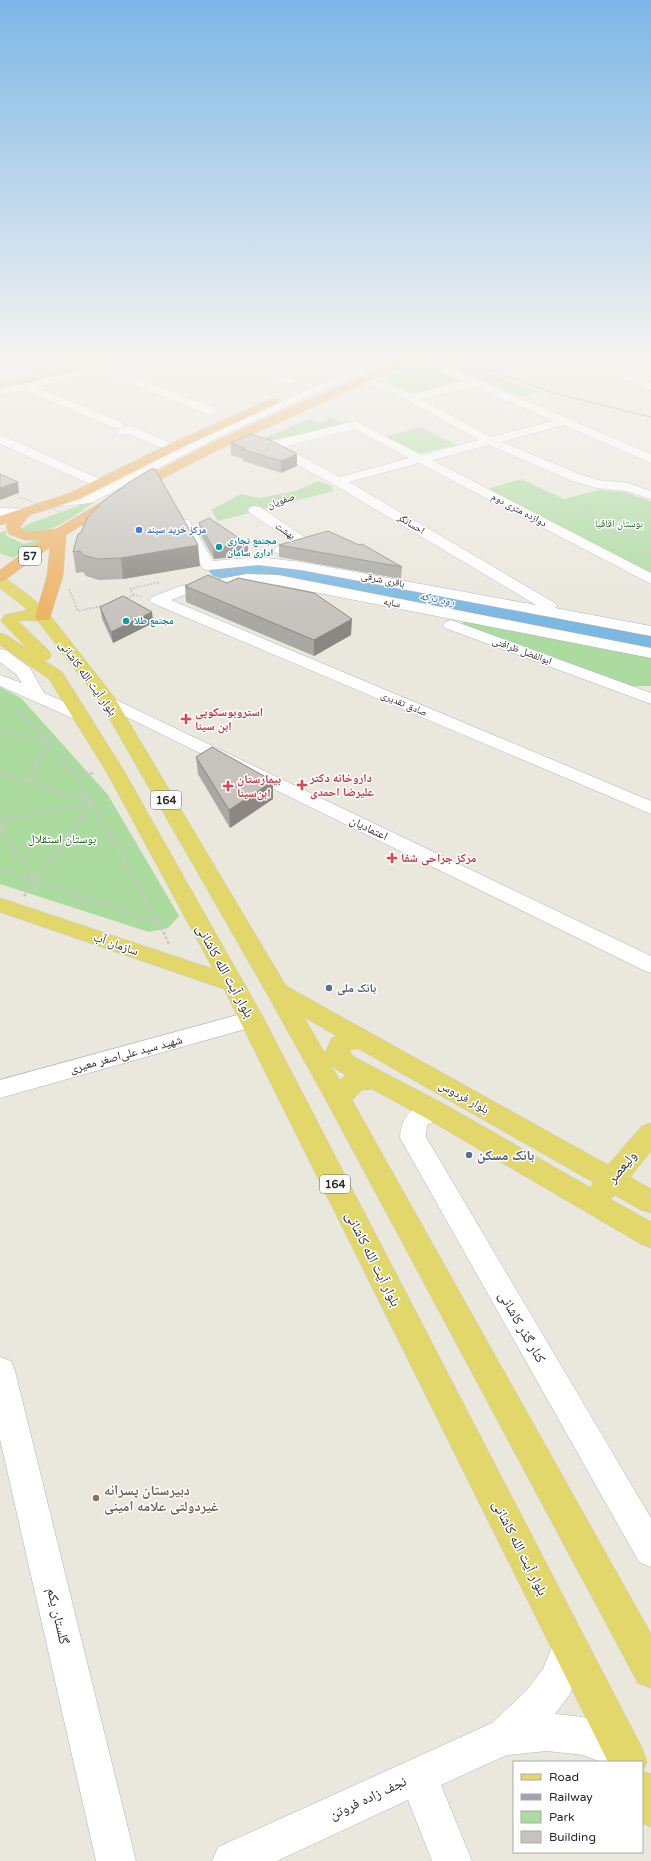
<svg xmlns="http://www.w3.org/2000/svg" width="651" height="1861" font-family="'Varela Round','Noto Naskh Arabic',sans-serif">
	<rect width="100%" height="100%" fill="#eae7dd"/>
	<!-- green -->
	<g fill="#abdb9f">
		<polygon points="115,357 134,357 0,389 0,383"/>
		<polygon points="437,357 445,357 537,391 523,397 433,359"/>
		<path d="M 426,362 L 462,380 C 450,387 418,394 406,392 C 400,390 394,387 388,384 L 387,379 Z"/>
		<polygon points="331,417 345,425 274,443 265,438 309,419 321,423"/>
		<polygon points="421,427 456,445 421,453 415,453 384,437"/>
		<polygon points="521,479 564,499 598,490 624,492 651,501 651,575 484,490"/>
		<polygon points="319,481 331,486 334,491 218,521 211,510 241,494 260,498 295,491"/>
		<path d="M 89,502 L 94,503 C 76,514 42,542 21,530 L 23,527 L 31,523 Z"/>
		<polygon points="8,530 5,535 24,544 47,537 13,558 0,553 0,533"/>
		<polygon points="464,621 651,658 651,686 629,686 462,625"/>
		<polygon points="0,687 21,698 108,795 179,916 168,928 149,932 0,884"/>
	</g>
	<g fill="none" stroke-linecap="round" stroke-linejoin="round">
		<!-- river -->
		<polygon fill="#7bb8e2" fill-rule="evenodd" points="261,562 300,567 651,632 651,648 300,581 261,576 221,578 213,576 209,571 213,566"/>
		<defs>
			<g id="minor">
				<polygon points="136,357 156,357 155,359 113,369 215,408 217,411 211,415 207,414 100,372 37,387 122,422 124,425 122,428 114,428 24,390 0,395 0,389"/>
				<polygon points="214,357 231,357 295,379 297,381 291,384 287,383"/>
				<polygon points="383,357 398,357 219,437 91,503 54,507 49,506 47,503 49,500 83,496 99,488 0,444 0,435 4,436 104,481 105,485 171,452 129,434 119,435 117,432 119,429 130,426 134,427 175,445 177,449 211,431"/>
				<path d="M 421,357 L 432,357 L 436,362 L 651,454 L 651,463 L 563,425 L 502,442 L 582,475 L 598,480 L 628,483 L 651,491 L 651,499 L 626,491 L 597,488 L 572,481 L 489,445 L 432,460 L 651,573 L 651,584 L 419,463 L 349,482 L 555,603 L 557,606 L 555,608 L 651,626 L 651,636 L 301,570 L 258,565 L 208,570 L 203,569 L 177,523 L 179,520 L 189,520 L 213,561 L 258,557 L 301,562 L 536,605 L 333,484 L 268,449 L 265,445 L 267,442 L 355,421 L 422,455 L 479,440 L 388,390 L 373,386 L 353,387 L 347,384 C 358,370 399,387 412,394 L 463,381 L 428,366 ZM 473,386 L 553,421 L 491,437 L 421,399 ZM 354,429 L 409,458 L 340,477 L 284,447 Z"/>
				<polygon points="572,357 587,357 651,383 651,390"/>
				<polygon points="255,506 260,507 309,540 311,543 309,546 281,554 276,553 274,550 276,547 293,542 250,513 248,510 250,507"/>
				<polygon points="0,508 31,509 33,512 31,515 0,516"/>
				<path d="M 247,574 L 278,575 L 651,648 L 651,658 L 278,585 C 242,583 204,587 171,600 L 651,801 L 651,814 L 152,603 L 149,600 L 152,597 L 180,586 Z"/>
				<polygon points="451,620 651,693 651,704 445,628 443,625 445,622"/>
				<polygon points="0,649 6,650 30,668 44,693 84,710 87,714 84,718 78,719 72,718 0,686 0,675 22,683 17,675 0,662"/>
				<polygon points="108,696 651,956 651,973 643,970 102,705 99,701 102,697"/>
				<polygon points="252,1011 260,1013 264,1019 260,1025 0,1098 0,1080"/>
				<path d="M 433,1100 L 442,1103 L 446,1110 L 442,1117 L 427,1125 L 426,1137 L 651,1518 L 651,1567 L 639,1562 L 400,1138 C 401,1115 413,1107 433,1100 Z"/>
				<polygon points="0,1357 11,1361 15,1371 136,1861 96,1861 0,1439"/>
				<polygon points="570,1629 583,1634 588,1647 570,1694 555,1714 583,1717 636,1739 642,1752 638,1762 601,1762 583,1755 547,1751 507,1755 441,1785 472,1861 432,1861 408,1800 277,1861 212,1861 218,1847 492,1723 526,1691 543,1669 557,1634"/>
			</g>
			<g id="major">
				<polygon points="368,357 380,357 373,364 369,365 364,362"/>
				<path d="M 0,576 L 5,578 L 31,597 L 49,614 L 114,697 L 286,986 L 608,1165 L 642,1126 L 651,1123 L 651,1151 L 630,1177 L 651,1189 L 651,1213 L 641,1210 L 615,1195 L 610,1199 L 651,1222 L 651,1248 L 641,1244 L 424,1117 L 372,1089 L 362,1090 L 352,1100 L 651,1634 L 651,1688 L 638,1683 L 326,1100 L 266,992 L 100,702 L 38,621 L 26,620 L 18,621 L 49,651 L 51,655 L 49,659 L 43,660 L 62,672 L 124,771 L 264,1019 L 642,1748 L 647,1762 L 643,1771 L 651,1774 L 651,1827 L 642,1823 L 642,1762 L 608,1762 L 224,989 L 0,912 L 0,898 L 213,969 L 106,771 L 49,679 L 0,645 L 0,633 L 6,635 L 29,650 L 1,621 L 5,615 L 28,610 L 0,588 ZM 304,1017 L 337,1036 L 332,1038 L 325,1053 ZM 351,1049 L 359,1049 L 593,1182 L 591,1188 L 442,1103 L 354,1057 L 350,1052 ZM 330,1063 L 336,1069 L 346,1075 L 340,1080 Z"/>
			</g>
			<polygon id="highway" points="408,357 423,357 216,451 136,492 66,535 63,576 49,620 37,620 35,617 47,576 50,547 5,580 0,582 0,570 41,540 24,540 9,534 6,526 8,523 0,525 0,516 70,493 167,445 271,399 279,399 281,401 279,403 175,451 80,499 30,515 20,527 24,531 30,532 56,529 127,487 207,445 289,408"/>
		</defs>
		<!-- minor casing -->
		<use href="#minor" stroke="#b1b1bc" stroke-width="1"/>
		<!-- major casing -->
		<use href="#major" stroke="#c8c8c8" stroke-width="1"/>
		<!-- highway casing -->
		<use href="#highway" stroke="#c8c8c8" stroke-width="1"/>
		<!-- path-far2 -->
		<g stroke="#c8c8c8" stroke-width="1.5" stroke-dasharray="1.5 1" stroke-linecap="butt">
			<polyline points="272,504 318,488"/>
			<polyline points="578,506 612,523"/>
			<polyline points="640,523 651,520"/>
		</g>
		<!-- path-far1 -->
		<g stroke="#c8c8c8" stroke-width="2" stroke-dasharray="2 1.5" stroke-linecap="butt">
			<polyline points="610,522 642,539"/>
			<polyline points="600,536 644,522"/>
			<polyline points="651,538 638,540 636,545 642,550 651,552"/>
			<polyline points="69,589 78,611 107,605"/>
			<polyline points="134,595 130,589 160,582"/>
			<polyline points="123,600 134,595 143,597"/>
			<polyline points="10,702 46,739"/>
			<polyline points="0,729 42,739"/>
		</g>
		<!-- path -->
		<g stroke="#c8c8c8" stroke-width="2.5" stroke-dasharray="3 2" stroke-linecap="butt">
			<polyline points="0,772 29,781 47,740 38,738"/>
			<polyline points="75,775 95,773"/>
			<polyline points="0,816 9,819 92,801 29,781"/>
			<polyline points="0,828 36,881 92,801"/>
			<polyline points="0,828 6,824 9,819"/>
			<polyline points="0,870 159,923 75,775 45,738"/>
			<polyline points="24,896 36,881"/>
			<polyline points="159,923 169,944"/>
		</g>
		<!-- minor -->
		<use href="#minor" fill="#fff" fill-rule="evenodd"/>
		<!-- major -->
		<use href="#major" fill="#e2d76b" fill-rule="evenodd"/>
		<!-- highway -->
		<use href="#highway" fill="#edb366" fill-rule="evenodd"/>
		<!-- rail -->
		<polyline stroke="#a1a1b2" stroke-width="1.5" points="452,357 554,393 651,417"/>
		<!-- path-bridge -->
		<polyline stroke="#c8c8c8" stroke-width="1.5" stroke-dasharray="1.5 1" stroke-linecap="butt" points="19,497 88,522"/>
	</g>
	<!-- wall -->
	<g fill="#aaa8a3">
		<polygon points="231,443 297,454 297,466 281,473 243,461 243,459 231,455"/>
		<polygon points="199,523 248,544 248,555 214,559 200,534"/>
		<polygon points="81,533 200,566 123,579 99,580 86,576 83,572 76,573 73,552"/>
		<polygon points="279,545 402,567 401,579 279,557"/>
		<polygon points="227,583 351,635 314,656 186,602 185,586"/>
		<polygon points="100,607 152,612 153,623 113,643 102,619"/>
		<polygon points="196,757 273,799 230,828 198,774"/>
	</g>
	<!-- shaded-wall -->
	<g fill="#8b8884">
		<polygon points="297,454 297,466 281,473 281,461"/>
		<polygon points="18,482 19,493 0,500 0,488"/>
		<polygon points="248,544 248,555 214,559 213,548"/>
		<polygon points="198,545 200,566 123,579 121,558"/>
		<polygon points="152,612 153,623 113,643 111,632"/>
		<polygon points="352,619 351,635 314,656 314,640"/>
		<polygon points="273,781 273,799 230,828 229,810"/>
	</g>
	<!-- building -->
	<g fill="#c6c3bd" stroke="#8b8884">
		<polygon points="250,434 270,440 297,454 281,461 242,449 245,448 231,443"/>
		<polygon points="151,469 155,469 198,545 121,558 97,559 83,555 80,551 73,552 78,534 81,533 87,518 102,502 128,483"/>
		<polygon points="0,474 18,482 0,488"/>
		<polygon points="209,518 248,544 213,548 199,523"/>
		<polygon points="328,531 359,545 362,544 402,567 279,545"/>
		<polygon points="208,575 227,583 238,578 314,593 352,619 314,640 185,586"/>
		<polygon points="123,596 152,612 111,632 100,607"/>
		<polygon points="212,747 273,781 229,810 196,757"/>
	</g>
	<!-- sky -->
	<linearGradient id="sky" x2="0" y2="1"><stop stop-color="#7cb6e6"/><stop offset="0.58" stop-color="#f6f4f0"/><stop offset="1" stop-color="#f6f4f0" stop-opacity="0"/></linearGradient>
	<rect width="651" height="618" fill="url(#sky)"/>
	<!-- markers -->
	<circle fill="#3f7fe0" stroke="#fff" stroke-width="1.5" cx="139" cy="530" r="4"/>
	<g fill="#0f9aa8" stroke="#fff" stroke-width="1.5">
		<circle cx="219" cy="547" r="4"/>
		<circle cx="126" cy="621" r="4"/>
	</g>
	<g fill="#e0444e" stroke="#fff" stroke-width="1.5">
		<path d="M184 713h4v4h4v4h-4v4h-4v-4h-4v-4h4z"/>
		<path d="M300 779h4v4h4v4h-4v4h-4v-4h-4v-4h4z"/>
		<path d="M226 780h4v4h4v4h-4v4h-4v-4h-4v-4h4z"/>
		<path d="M390 852h4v4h4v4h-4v4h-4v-4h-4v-4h4z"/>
	</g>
	<g fill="#5c6f8a" stroke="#fff" stroke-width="1.5">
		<circle cx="329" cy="988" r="4"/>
		<circle cx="469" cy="1155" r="4"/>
	</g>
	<circle fill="#8d6e63" stroke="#fff" stroke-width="1.5" cx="96" cy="1498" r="4"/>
	<g text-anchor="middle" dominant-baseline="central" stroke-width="3" stroke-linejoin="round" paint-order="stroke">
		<!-- far-street labels -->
		<g font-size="10" fill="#2a2a2a" stroke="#fff">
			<text transform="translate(281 501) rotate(-19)">صفویان</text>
			<text transform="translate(519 510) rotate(28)">دوازده متری دوم</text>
			<text transform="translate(411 524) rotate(31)">احسانگر</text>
			<text transform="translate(285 531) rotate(34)">بهشت</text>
			<text transform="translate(383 580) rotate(11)">باقری شرقی</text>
			<text transform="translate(392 603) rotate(11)">سایه</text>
			<text transform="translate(522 651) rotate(20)">ابوالفضل ظرافتی</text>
			<text transform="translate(404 704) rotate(23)">صادق تقدیری</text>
		</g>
		<!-- far-park labels -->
		<g font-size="10" fill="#265f22" stroke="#fff">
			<text x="619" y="524">بوستان اقاقیا</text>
		</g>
		<!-- far-shop labels -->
		<g font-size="10" font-weight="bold" fill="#366cbe" stroke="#fff" text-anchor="start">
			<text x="147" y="530">مرکز خرید سپند</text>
		</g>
		<!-- far-culture labels -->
		<g font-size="10" font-weight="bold" fill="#0d838f" stroke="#fff" text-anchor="start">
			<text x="227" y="541">مجتمع تجاری<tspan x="227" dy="12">اداری سامان</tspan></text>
			<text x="134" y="621">مجتمع طلا</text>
		</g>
		<!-- shield labels -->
		<g fill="#fff" stroke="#6a6a6a" stroke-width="1">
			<rect x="19" y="547" width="22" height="18" rx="3"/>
			<rect x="151" y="791" width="30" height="18" rx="3"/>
			<rect x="320" y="1175" width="30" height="18" rx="3"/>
		</g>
		<g font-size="11" font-weight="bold" fill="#2a2a2a">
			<text x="30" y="556">57</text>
			<text x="166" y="800">164</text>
			<text x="335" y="1184">164</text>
		</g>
		<!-- far-water labels -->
		<g font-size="11" font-style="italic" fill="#1b568c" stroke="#fff">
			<text transform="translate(437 599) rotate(11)">رود درکه</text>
		</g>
		<!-- street labels -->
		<g font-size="12" fill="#2a2a2a" stroke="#fff">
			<text transform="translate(88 678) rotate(54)">بلوار آیت الله کاشانی</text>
			<text transform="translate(369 828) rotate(26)">اعتمادیان</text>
			<text transform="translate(116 944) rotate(19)">سازمان آب</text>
			<text transform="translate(126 1054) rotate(-15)">شهید سید علی‌اصغر معیری</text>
			<text transform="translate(464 1097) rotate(29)">بلوار فردوس</text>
		</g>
		<!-- health labels -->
		<g font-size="12" font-weight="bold" fill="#be3a42" stroke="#fff" text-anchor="start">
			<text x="195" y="712">استروبوسکوپی<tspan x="195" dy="14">ابن سینا</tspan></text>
			<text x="310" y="778">داروخانه دکتر<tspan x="310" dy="14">علیرضا احمدی</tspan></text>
			<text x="237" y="779">بیمارستان<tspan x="237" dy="14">ابن‌سینا</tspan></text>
			<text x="401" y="858">مرکز جراحی شفا</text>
		</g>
		<!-- park labels -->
		<g font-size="12" fill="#265f22" stroke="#fff">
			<text x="62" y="839">بوستان استقلال</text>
		</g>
		<!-- service labels -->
		<g font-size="12" font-weight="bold" fill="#4e5e75" stroke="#fff" text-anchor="start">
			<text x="337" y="988">بانک ملی</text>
		</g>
		<!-- near-street labels -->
		<g font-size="14" fill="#2a2a2a" stroke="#fff">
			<text transform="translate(225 971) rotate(61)">بلوار آیت الله کاشانی</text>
			<text transform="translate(622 1167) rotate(-50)">ولیعصر</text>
			<text transform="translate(373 1259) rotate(63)">بلوار آیت الله کاشانی</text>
			<text transform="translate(522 1327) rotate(60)">کنار گذر کاشانی</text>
			<text transform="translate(520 1548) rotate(63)">بلوار آیت الله کاشانی</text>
			<text transform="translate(58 1616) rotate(77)">گلستان یکم</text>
			<text transform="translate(368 1798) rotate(-25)">نجف زاده فروتن</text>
		</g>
		<!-- near-service labels -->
		<g font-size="14" font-weight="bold" fill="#4e5e75" stroke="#fff" text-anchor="start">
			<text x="477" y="1155">بانک مسکن</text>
		</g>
		<!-- near-education labels -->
		<g font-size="14" font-weight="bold" fill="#785e54" stroke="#fff" text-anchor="start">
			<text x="104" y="1490">دبیرستان پسرانه<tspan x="104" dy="16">غیردولتی علامه امینی</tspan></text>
		</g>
	</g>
	<!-- legend -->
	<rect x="513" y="1761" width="130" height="92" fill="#ffffff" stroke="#aaaaaa"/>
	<rect x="521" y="1774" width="20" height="6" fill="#e2d76b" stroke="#aaaaaa"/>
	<text x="549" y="1781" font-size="12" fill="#2a2a2a">Road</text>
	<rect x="521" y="1794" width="20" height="6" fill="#a1a1b2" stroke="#aaaaaa"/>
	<text x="549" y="1801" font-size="12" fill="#2a2a2a">Railway</text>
	<rect x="521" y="1811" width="20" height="12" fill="#abdb9f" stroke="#aaaaaa"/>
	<text x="549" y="1821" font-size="12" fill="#2a2a2a">Park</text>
	<rect x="521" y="1831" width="20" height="12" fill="#c6c3bd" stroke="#aaaaaa"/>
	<text x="549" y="1841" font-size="12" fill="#2a2a2a">Building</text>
</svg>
